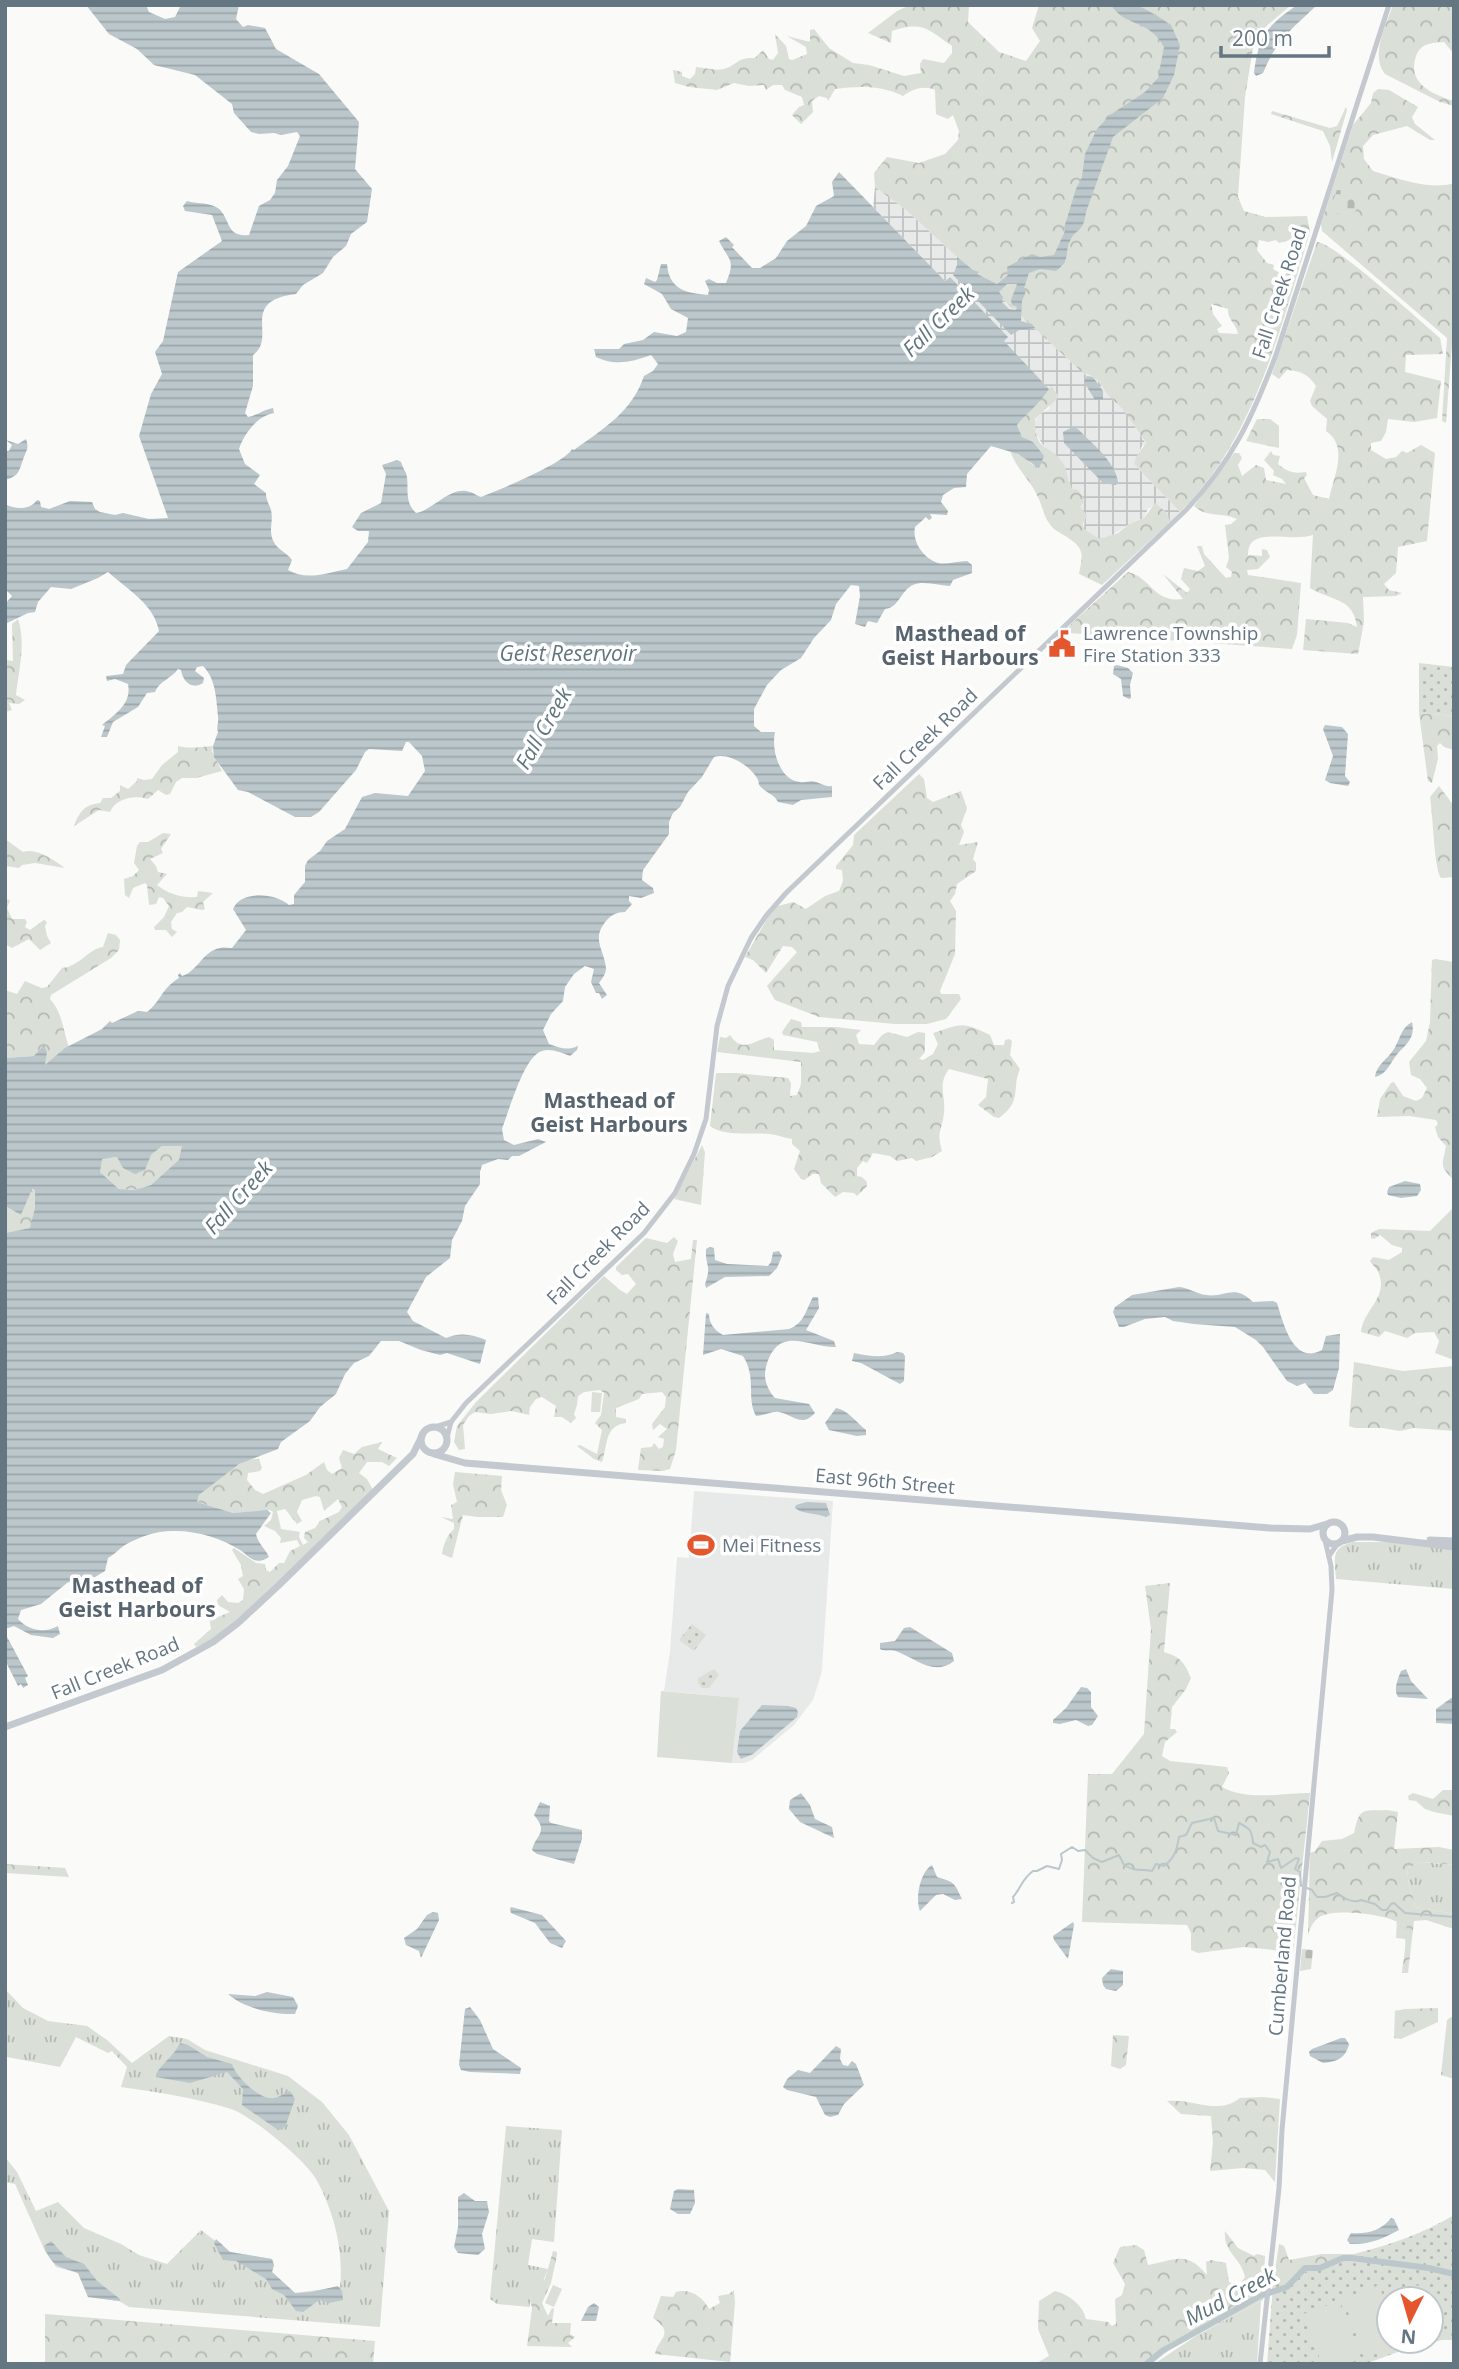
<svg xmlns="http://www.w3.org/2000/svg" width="1459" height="2369" font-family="'Open Sans',sans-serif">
	<defs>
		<pattern id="industrial-grid" width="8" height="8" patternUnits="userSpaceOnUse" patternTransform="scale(1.75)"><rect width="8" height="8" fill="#e8e9e9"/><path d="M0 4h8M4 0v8" fill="none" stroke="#c0c1c2"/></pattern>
		<pattern id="grass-tufts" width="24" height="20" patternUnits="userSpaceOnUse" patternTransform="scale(1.75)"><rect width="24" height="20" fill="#dadfd7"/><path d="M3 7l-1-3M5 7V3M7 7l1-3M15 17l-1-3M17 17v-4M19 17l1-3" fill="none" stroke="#b4b9b4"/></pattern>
		<pattern id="forest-crowns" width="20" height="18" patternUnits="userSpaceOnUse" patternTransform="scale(1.75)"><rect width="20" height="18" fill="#dadfd7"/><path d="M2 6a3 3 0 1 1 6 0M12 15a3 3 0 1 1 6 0" fill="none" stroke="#b4b9b4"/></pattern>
		<pattern id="cemetery-stones" width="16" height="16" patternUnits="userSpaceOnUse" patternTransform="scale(1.75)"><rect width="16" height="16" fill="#dadfd7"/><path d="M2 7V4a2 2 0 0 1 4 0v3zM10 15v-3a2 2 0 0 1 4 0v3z" fill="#b4b9b4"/></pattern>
		<pattern id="park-dots" width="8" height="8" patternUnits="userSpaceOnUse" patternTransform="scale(1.75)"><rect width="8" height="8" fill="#dadfd7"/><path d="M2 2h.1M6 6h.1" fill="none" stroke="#b4b9b4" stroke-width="1.8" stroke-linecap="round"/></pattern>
		<pattern id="water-rules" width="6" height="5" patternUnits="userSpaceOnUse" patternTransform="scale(1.75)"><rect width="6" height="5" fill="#bbc7cb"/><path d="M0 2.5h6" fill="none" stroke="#9ca6aa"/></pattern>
	</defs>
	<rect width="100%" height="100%" fill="#fafaf8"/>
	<!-- built -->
	<polygon fill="#e8e9e9" points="694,1491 833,1501 822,1670 819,1681 813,1700 794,1725 752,1760 744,1763 732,1763 739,1698 664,1691 670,1651 677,1557 689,1558"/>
	<!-- industrial -->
	<polygon fill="url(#industrial-grid)" points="875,187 906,210 1084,374 1095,377 1112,399 1127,414 1146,444 1142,446 1134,464 1180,512 1170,522 1154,505 1148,509 1144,518 1129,524 1111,536 1100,539 1084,529 1085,513 1079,507 1078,490 1072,490 1068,479 1036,435 1034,422 1040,414 1049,409 1051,387 1049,389 1003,341 1007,337 949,277 945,281 873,207"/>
	<!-- grass -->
	<g fill="url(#grass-tufts)">
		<path d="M 1353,1542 L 1390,1542 L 1454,1549 L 1454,1589 L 1336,1579 C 1335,1558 1330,1548 1353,1542 Z"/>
		<path d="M 1421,1862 L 1454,1865 L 1454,1914 L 1415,1907 C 1413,1892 1406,1883 1408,1868 Z"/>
		<path d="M 5,1989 L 23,2008 L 48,2021 L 87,2026 L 107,2040 L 132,2063 L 169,2036 L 187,2039 L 205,2050 L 288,2076 L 322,2102 L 349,2135 L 389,2211 L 380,2327 L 129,2307 L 119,2301 L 88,2297 L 78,2273 L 56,2267 L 45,2251 L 15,2184 L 5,2182 L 5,2157 L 17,2172 L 36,2211 L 58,2202 L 84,2228 L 121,2244 L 139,2255 L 167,2264 L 201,2230 L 230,2252 L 272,2259 L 274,2265 L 272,2272 L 295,2293 L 340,2287 C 344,2252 334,2211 316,2179 C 305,2160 252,2116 231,2109 C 196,2098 157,2092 121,2087 L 127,2067 L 112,2051 L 108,2053 L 76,2037 L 60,2067 L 7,2057 Z"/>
		<polygon points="1451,2017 1454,2017 1454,2079 1441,2075 1447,2020"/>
		<path d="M 506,2126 L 562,2130 L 554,2242 L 532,2239 L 528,2265 L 548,2269 L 543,2281 C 532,2288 530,2294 530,2307 L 497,2304 L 490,2299 Z"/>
		<polygon points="1261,2301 1257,2364 1154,2364 1196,2336"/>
	</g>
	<!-- forest -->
	<g fill="url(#forest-crowns)" fill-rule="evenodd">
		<path d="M 926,5 L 969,5 L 968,22 L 999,52 L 1026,61 L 1040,41 L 1032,28 L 1039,5 L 1291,5 L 1255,36 L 1245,97 L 1238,197 L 1244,211 L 1266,217 L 1307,216 L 1310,232 C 1280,329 1255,438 1180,512 L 1134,464 L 1136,457 L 1146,443 C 1135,427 1127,412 1112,399 C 1102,390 1100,375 1084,374 L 906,210 L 875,187 L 874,173 L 887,157 L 919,163 L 945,154 L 958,140 L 959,131 L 953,115 L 948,119 L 936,114 L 935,90 C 925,85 912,89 903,96 C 882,85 858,86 835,89 L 828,101 L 827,98 L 819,96 L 812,101 L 813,112 L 801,124 L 792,115 L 799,107 L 804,105 L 802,97 L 785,90 L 782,85 L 773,85 L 766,90 L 764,85 L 749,86 L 734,83 L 717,90 L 689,87 L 675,83 L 673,70 L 682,72 L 682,76 L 690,79 L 695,74 L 696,67 C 706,68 714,71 724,69 C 738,65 736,57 755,58 L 763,50 L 769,59 L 773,60 L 778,53 L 775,34 L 786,46 L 789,59 L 792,60 L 807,54 L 806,47 L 787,36 L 810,42 L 810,30 L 814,29 L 829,48 L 853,63 L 869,65 L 904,76 L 921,73 L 920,64 L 923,59 L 944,63 L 952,53 L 952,46 C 927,29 923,21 892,31 L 891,43 L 868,33 L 897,11 L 906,7 ZM 1259,240 L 1268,242 L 1276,240 L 1279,243 L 1289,240 L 1292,242 L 1289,252 L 1294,257 L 1285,276 L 1273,269 L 1274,265 L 1267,263 L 1257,250 ZM 1211,304 L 1228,309 C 1227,320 1237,324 1238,334 L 1219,333 L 1217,329 L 1222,326 L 1213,314 Z"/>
		<path d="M 1393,5 L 1454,5 L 1454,54 L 1444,42 C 1431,43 1421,43 1416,56 C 1407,83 1431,94 1454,101 L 1454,106 L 1440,102 L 1385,74 C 1370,55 1386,25 1393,5 Z"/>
		<path d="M 1378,89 L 1389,90 L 1418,107 L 1412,117 L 1415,124 L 1435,140 L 1430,140 L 1407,126 L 1373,135 L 1363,146 L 1364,159 L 1373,171 C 1396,178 1430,191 1454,183 L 1454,317 L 1446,423 L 1442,421 L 1447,338 L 1322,231 L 1321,224 L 1353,125 L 1371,103 L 1373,93 Z"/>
		<polygon points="1346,107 1347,110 1332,162 1330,146 1323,131 1271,114 1272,111 1330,128 1337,126"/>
		<path d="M 1317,242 C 1335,243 1421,322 1440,338 L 1443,354 L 1406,355 L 1405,372 L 1441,381 L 1437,418 L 1414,422 L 1388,419 L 1386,432 L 1381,441 L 1371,443 L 1371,450 L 1386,459 L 1396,457 L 1402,451 L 1407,453 L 1421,445 L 1435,453 L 1427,541 L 1398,547 L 1396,573 L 1384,584 L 1389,590 L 1402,593 L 1396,596 L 1363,597 L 1364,622 L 1358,654 L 1303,650 L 1306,619 L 1348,623 L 1357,627 C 1354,598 1332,601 1310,588 L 1313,535 C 1295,541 1269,532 1255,540 C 1249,543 1248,550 1248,555 L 1262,556 L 1262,549 L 1267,550 L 1270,557 L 1258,569 L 1247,570 L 1248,575 L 1301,583 L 1297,635 L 1292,649 L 1069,633 L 1068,628 L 1073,622 L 1128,572 C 1152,578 1153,603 1183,599 L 1163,574 L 1187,593 L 1190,589 L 1181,579 L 1184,568 L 1198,571 L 1205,566 L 1197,546 L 1202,546 L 1204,554 L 1226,578 L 1231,577 L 1232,572 L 1226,567 L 1229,558 L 1225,525 L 1231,524 L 1237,519 C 1222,512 1207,518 1194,506 L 1234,453 L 1239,453 L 1242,458 L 1238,465 L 1242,476 L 1256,465 L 1264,468 L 1266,480 L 1286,484 L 1282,479 L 1273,475 L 1274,471 L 1264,460 L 1271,451 L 1273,455 L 1280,456 L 1278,464 C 1288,472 1293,474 1306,472 L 1307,475 L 1304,478 L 1313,495 L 1329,499 C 1334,475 1349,447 1326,431 L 1327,419 L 1312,406 L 1310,401 L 1316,386 C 1308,374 1301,371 1287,370 L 1279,379 L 1272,374 Z"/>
		<path d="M 1051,386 L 1058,395 L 1058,398 L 1035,419 C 1034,453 1050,443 1063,463 C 1068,471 1067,481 1072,489 L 1078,490 L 1085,500 L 1080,507 L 1087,515 L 1083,524 L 1084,529 L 1100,539 L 1118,533 L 1129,524 L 1144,518 L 1155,503 L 1167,513 L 1170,522 L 1102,585 L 1079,574 C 1080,567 1083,558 1081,552 C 1078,540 1060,535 1052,527 C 1044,518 1043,508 1038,497 C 1030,479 1016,469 1010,450 L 1025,458 L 1033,465 L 1033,443 L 1022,437 L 1017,425 C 1028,411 1041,401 1051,386 Z"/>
		<polygon points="1257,419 1270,419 1279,426 1279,448 1246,441"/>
		<path d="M 18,619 C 26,645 19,668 16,695 L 25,700 L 19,704 L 9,703 L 12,710 L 5,712 L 5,660 L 13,661 L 12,624 Z"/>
		<polygon points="1419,713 1454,716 1454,750 1444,747 1440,743 1437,746 1438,759 1432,783 1428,781"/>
		<path d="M 178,746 C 189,749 201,747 213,746 L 212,751 L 222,771 L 196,778 L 182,778 L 176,782 L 170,794 L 166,795 L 158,790 L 148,799 C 135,795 116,798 110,812 L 99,810 L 74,826 C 80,811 84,805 100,803 L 103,798 L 111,798 L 120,791 L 120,785 L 128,789 L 137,781 L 137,778 L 144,780 L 152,779 L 162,765 L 178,752 Z"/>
		<polygon points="919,774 924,779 927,798 933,802 961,791 967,808 961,825 964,832 959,845 978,842 973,859 976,863 976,871 957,884 955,894 950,901 956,911 955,954 940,991 941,994 959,994 961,999 946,1019 927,1024 895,1024 819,1017 775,1000 767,986 797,952 792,947 783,946 766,973 753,960 745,957 767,919 778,906 793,902 806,909 825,896 839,891 843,881 842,870 836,869 836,866 853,845 854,835"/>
		<path d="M 1439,786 L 1454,806 L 1454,877 L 1441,878 C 1434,869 1433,814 1430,797 Z"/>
		<path d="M 163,833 L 171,834 L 161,849 L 163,853 L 150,859 L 156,866 L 158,872 L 167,874 L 157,885 C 168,894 182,898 197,897 L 198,891 L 213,893 L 203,902 L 205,909 L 202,910 L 187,907 L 182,912 L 177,913 L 171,922 L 172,929 L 177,932 L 172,937 L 166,930 L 155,930 L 154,927 L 164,917 L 169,906 L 163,898 L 159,897 L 156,904 L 149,905 L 147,885 L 145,883 L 133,888 L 129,898 L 125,895 L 124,879 L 133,876 L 139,870 L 134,863 L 137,846 L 140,842 L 148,842 Z"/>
		<path d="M 5,839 L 23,852 C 36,847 54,860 65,868 L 35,863 L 22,865 L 19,868 L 5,866 Z"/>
		<polygon points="5,899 10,900 7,908 12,919 25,919 27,922 25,927 30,930 44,920 47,922 45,926 47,936 51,943 40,950 29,939 12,948 5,944"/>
		<path d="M 108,933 L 116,935 L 120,940 L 119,950 L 111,958 L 51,995 L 50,999 C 63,1014 62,1027 69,1047 L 44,1066 L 34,1056 L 5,1058 L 5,990 L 17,994 L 25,981 L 41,988 L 47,987 L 62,968 C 79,967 88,949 103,947 Z"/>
		<path d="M 1435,959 L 1454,962 L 1454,1180 C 1438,1166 1443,1164 1446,1146 L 1438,1137 L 1435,1127 L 1438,1124 L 1436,1120 L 1409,1116 L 1377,1117 L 1380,1099 L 1391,1083 L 1394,1082 L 1403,1096 L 1416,1101 L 1422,1098 L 1427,1088 L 1420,1079 L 1411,1075 L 1409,1062 L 1426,1041 L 1430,1022 L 1432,960 Z"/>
		<path d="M 791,1019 L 801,1022 L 802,1027 L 836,1027 L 861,1030 L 856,1035 L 859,1044 L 874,1045 L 882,1035 L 888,1032 L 907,1037 L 918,1032 L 925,1033 L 925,1052 L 919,1059 L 923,1060 L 933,1054 L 938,1044 L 933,1033 C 963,1024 960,1021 990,1035 L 994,1045 L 1004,1045 L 1005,1040 L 1009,1039 L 1012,1041 L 1010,1055 L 1020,1069 C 1011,1089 1023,1101 999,1118 L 994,1117 L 978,1105 L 986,1097 L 988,1079 L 949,1069 C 937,1085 946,1096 944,1113 C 942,1131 936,1131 942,1151 L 932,1157 L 916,1161 L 912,1158 L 897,1161 L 890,1156 L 873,1153 L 867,1163 L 863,1161 L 857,1168 L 857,1176 L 862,1177 L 867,1182 L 867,1186 L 857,1196 L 854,1193 L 843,1192 L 835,1197 L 821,1183 L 819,1174 L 813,1174 L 804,1180 L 801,1179 L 794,1169 L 800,1151 L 792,1144 L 792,1139 C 785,1138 778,1135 770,1134 C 753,1132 723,1137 710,1126 L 716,1073 L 736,1073 L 788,1078 L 791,1083 L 790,1096 L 797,1095 L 801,1084 L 801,1062 L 717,1052 L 720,1037 L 726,1038 L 730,1035 C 742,1054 755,1040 769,1037 L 774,1040 L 774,1050 L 813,1053 L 820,1051 L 817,1042 L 783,1035 L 782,1032 Z"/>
		<polygon points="702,1145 705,1152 701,1205 674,1199"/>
		<polygon points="162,1146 183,1146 180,1160 151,1185 134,1190 119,1189 100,1172 101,1159 118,1157 144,1170 151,1155"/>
		<polygon points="31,1189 35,1190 35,1208 31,1228 5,1233 5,1206 21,1215"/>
		<path d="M 1454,1207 L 1454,1360 L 1435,1353 L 1439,1341 L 1434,1332 L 1415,1333 L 1407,1338 L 1385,1331 L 1379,1337 L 1361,1332 C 1363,1310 1388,1298 1379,1274 C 1377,1268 1372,1265 1370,1261 L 1373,1257 L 1389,1260 L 1402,1252 L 1402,1248 L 1392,1245 L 1380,1235 L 1374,1239 L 1371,1238 L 1371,1233 L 1379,1229 L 1430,1231 Z"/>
		<path d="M 674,1237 L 678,1241 L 673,1254 L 675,1262 L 691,1259 L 693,1240 L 697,1240 L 676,1450 L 670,1469 L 663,1471 L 638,1470 L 641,1448 L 652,1447 L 654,1443 L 659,1449 L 663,1447 L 664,1439 L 658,1437 L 667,1429 L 660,1424 L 653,1430 L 652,1424 L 665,1407 L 666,1397 L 662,1392 L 642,1394 L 639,1399 L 616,1408 L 616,1417 L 626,1419 L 626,1423 C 604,1426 608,1445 602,1462 L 594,1459 L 577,1446 L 580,1445 L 597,1454 L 602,1430 L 595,1423 L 601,1415 L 604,1393 L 600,1390 L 584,1392 L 578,1396 L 577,1405 L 574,1414 L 576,1418 L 571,1423 L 562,1417 L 554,1417 L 556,1406 L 542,1397 L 536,1399 L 530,1407 L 529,1415 L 512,1411 L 491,1414 L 475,1412 L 469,1416 L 463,1425 L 465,1449 L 459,1450 L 454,1442 L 457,1426 L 476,1402 L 604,1276 L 620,1290 L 627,1294 L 636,1284 L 628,1274 L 622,1275 L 616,1270 L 616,1267 L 646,1238 L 667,1243 Z"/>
		<polygon points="1354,1362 1403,1371 1454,1366 1454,1431 1414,1428 1400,1431 1382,1428 1355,1428 1349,1426"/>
		<path d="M 382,1442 L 378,1449 L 397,1458 L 389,1466 L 382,1462 L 367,1462 L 359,1473 L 367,1479 L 373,1490 L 274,1587 L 218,1637 L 196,1647 L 194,1644 L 211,1629 L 209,1617 L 218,1617 L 230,1612 L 218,1605 L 217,1600 L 222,1595 L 228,1602 L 238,1603 L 243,1600 L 244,1589 L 238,1579 L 243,1576 L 241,1565 L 232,1550 L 234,1548 L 256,1563 L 265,1564 L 266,1570 L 270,1572 L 279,1563 L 284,1563 L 290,1551 L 300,1546 L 297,1540 L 280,1543 L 281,1538 L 275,1531 L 264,1526 L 271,1520 L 273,1512 L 270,1510 L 233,1513 L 197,1502 L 199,1495 C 214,1483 238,1457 259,1459 L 262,1468 L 260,1471 L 248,1473 L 247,1480 L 255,1490 L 263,1494 L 306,1475 L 324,1462 L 327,1470 L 332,1474 L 342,1468 L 339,1458 L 343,1450 L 354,1454 L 362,1447 ZM 316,1496 L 320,1497 L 324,1511 L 338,1499 L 342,1507 L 339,1512 L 320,1521 L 315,1528 L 305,1532 L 304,1538 L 308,1542 L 303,1545 L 299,1537 L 300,1532 L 281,1529 L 277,1511 L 285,1509 L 297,1524 L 302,1521 L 297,1512 L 302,1500 Z"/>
		<path d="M 455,1472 L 502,1476 L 501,1490 L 507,1505 L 503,1517 L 477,1517 L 463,1515 L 452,1558 L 442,1554 C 443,1545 447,1535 454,1529 L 454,1523 L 441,1517 L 453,1519 L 451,1505 L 457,1502 L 453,1484 Z"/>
		<path d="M 1170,1583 L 1164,1652 C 1181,1657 1184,1662 1191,1678 L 1186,1689 L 1172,1707 L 1170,1729 L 1175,1729 L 1177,1732 L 1165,1742 L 1162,1756 L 1170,1761 L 1227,1767 L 1229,1773 L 1222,1787 C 1246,1801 1284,1793 1310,1793 L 1293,1952 L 1244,1947 L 1198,1953 L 1191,1950 L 1191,1933 L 1187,1925 L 1082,1922 L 1088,1774 L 1112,1774 L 1144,1734 L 1151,1629 L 1145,1586 Z"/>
		<polygon points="1443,1790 1454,1790 1454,1816 1434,1812 1425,1809 1416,1801 1409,1800 1408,1796 1413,1793 1433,1799"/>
		<path d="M 1387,1810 L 1398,1812 L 1394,1849 L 1439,1847 L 1454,1850 L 1454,1865 L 1421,1862 L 1408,1868 C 1406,1883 1413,1892 1415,1907 L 1454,1914 L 1454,1929 L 1426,1920 L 1414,1921 L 1408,1973 L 1402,1973 C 1403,1960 1410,1934 1400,1924 C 1390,1914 1337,1909 1324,1915 C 1315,1918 1310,1926 1308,1936 L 1310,1853 L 1315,1851 L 1322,1841 L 1342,1839 L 1354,1833 C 1360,1807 1361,1811 1387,1810 Z"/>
		<polygon points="5,1864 65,1868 69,1877 5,1873"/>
		<polygon points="1438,2008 1438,2022 1401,2039 1394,2038 1395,2011 1405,2009"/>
		<polygon points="1113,2035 1129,2036 1126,2065 1120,2069 1111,2066"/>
		<path d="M 1263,2097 L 1280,2099 L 1275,2182 L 1265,2170 L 1243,2168 L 1210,2171 L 1213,2142 L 1211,2116 L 1181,2114 L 1167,2101 C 1193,2098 1218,2116 1240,2098 Z"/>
		<path d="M 1225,2231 L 1238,2248 L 1254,2256 L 1257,2254 L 1265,2256 L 1263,2300 L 1169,2350 L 1152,2364 L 1035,2364 L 1049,2356 L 1038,2329 L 1039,2301 L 1055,2291 C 1068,2294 1083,2305 1086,2319 L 1108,2322 L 1112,2326 L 1116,2324 L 1115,2299 L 1122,2295 L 1125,2284 L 1113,2263 L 1120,2247 L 1136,2245 L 1144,2250 L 1148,2265 C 1176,2260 1186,2250 1207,2275 L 1206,2262 L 1211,2260 L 1226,2263 L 1229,2282 L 1239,2286 L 1245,2277 C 1241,2257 1223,2253 1225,2231 Z"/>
		<polygon points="1279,2244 1284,2246 1289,2260 1322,2254 1386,2254 1272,2290"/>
		<polygon points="553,2251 557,2252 557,2255 551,2283 542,2303 548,2316 552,2308 554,2309 552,2323 571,2323 570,2334 575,2337 568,2343 572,2347 527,2346 532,2308 529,2296 535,2286 545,2279"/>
		<path d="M 734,2290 L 735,2303 L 730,2362 L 655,2354 C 658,2338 676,2334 653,2318 L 661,2296 L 673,2297 L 676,2292 C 690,2288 703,2297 709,2309 L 720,2303 L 718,2296 L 729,2294 Z"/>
		<polygon points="45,2314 375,2341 373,2364 45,2364"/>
	</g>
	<!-- cemetery -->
	<g fill="url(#cemetery-stones)">
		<polygon points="1337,190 1349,191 1357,208 1352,216 1333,213 1331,206"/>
		<polygon points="1302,1949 1313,1950 1311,1969 1300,1971"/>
	</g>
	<!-- park -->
	<g fill="url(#park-dots)" fill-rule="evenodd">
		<polygon points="1419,663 1454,667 1454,716 1419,713"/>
		<polygon points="692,1624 706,1635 694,1651 679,1640"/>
		<polygon points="714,1669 719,1675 709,1688 702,1688 698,1683 698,1678"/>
		<path d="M 1454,2215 L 1454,2340 L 1442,2340 L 1406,2349 L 1365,2364 L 1267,2364 L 1273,2285 C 1300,2275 1327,2262 1354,2254 C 1389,2245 1423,2234 1454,2215 ZM 1389,2299 L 1431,2299 L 1431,2341 L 1389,2341 Z"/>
	</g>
	<!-- garden -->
	<g fill="#dadfd7">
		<polygon points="592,1392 602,1393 600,1412 591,1412"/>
		<polygon points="661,1691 739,1698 732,1763 657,1757"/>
		<polygon points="1397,1918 1407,1919 1406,1939 1396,1938"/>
		<polygon points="553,2285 562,2289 554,2307 545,2303"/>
		<polygon points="1379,2285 1389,2312 1389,2341 1400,2341 1401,2343 1365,2357 1343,2299"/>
		<polygon points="1411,2285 1423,2286 1428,2299 1390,2299 1388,2294"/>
		<polygon points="1339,2301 1361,2358 1347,2364 1322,2364 1303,2314"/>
	</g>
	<!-- water -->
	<g fill="url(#water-rules)" fill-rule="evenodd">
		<path d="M 86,5 L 146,5 L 149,12 L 165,19 L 175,17 L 181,5 L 239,5 L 236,19 L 243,27 L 248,25 L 265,28 L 276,49 L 319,74 L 359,122 L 355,169 L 372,189 L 367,222 L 351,234 L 346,246 L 333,257 L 323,273 L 303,285 L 296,294 C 238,301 278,337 253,355 L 253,386 L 245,413 L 248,417 C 258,415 263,410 273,408 L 274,413 C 257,416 244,434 239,449 L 245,464 L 260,475 L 254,484 L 266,493 C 266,501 269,503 271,510 C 274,522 267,532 275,544 C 280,551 287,553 292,560 L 288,570 C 306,581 327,573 347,569 L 368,542 L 369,531 L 358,531 L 352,527 L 361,513 L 381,503 L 386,474 L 382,465 L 397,460 L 401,462 C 402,466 404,469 406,473 C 410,485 403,501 416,513 C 434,510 450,485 470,492 C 474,493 477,496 481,497 C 501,489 565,463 572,449 L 574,450 C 603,429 632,412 644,376 L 653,371 L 658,364 L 651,355 C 633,362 613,366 596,357 L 594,349 L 619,349 L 624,344 L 643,340 L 654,332 L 677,336 L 686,332 L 688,318 L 671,309 L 662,294 L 644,284 L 646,278 L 655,282 L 657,280 L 661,264 L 667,264 C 669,289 685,293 708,295 L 709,290 L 705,281 L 709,279 L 717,283 L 726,283 C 736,259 729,261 719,241 L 726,237 L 734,245 L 732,247 L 752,268 L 760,268 L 776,258 L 787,241 L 806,226 L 816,206 L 834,196 L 832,182 L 839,172 L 945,281 L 950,277 L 1008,337 L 1004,341 L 1049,389 C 1040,403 1028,412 1017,425 L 1022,437 L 1033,442 L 1044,456 L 1039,468 L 1018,454 L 991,446 L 967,474 L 966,487 L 954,488 L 943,495 L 941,502 L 948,511 L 947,515 L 930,514 L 932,518 L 929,520 L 926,517 L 915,527 C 912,542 923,558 938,563 C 946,565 958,561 967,561 L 972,565 L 972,573 L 953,580 L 950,586 C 942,586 922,580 913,585 C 901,590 899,608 885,609 L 877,623 L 868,621 L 865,627 L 855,624 L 860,596 L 859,586 L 851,585 L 836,604 L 831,620 L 814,638 L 801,658 L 781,670 L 767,685 L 754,709 L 754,726 L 761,732 L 775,732 C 771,749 779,780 800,782 C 805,783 811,780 816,782 C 823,784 825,787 832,786 L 832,797 L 801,800 L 793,805 L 778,802 C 774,794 768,794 762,788 C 756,782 761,785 757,778 C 749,765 728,752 714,757 L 702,777 L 688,792 L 680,807 L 673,813 L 669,822 L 669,834 L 643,870 L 642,880 L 653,888 L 654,893 L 641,898 L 629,896 L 629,901 L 632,904 L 625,912 C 617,912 611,915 606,921 C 591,939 604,949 606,968 C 606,974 602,979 599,983 L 607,995 L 602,999 L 599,993 L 596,993 L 591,982 L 594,969 L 585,966 L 574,974 L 565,987 L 563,1001 L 551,1014 L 543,1030 L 549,1044 C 560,1048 567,1051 578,1046 L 577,1050 L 570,1056 C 562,1053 550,1048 542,1051 C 524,1056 509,1111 502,1129 L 504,1140 L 514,1145 L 538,1139 L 546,1142 L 519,1156 L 512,1156 L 508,1160 L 498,1159 L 482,1165 L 480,1172 L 480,1184 L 465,1206 L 462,1221 L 452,1240 L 450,1258 L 426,1277 L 407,1312 L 413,1321 L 446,1338 C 460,1332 472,1334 486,1340 L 480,1364 L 447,1353 L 440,1355 L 421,1350 L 399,1341 L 381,1341 L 369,1356 L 354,1363 L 345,1374 L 336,1394 L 320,1407 L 310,1421 L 281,1442 L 278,1449 L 239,1464 L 199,1495 L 197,1502 L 233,1513 L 267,1510 L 271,1513 L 256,1534 C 258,1544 265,1548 269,1557 C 264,1560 260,1562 254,1560 C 249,1558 245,1553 240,1550 C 221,1538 195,1530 172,1531 C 156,1531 139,1537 125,1545 C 119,1549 115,1554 108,1558 L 105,1571 L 95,1577 L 82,1577 L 67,1583 L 41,1604 L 21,1610 L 18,1619 C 28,1630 44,1634 58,1626 L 60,1634 L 53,1638 L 31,1635 L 14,1626 L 5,1629 L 5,1233 L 30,1228 L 35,1208 L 35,1190 L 32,1189 L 21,1215 L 5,1206 L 5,1058 L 34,1056 L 44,1045 L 47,1052 L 45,1065 L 65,1048 L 102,1029 L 110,1021 L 112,1023 L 138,1011 L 147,1012 C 161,1001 161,989 179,978 L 178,975 L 180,973 L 182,976 C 197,972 203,951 220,948 C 224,947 228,948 232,948 L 246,930 L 233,909 C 241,890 275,893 289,905 L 294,904 L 294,895 L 305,882 L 305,866 L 308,860 L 320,851 L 327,841 L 345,829 L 362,797 L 375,793 L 408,796 L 425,771 L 422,756 L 409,742 L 406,742 L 402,751 L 369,749 L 365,752 L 356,770 L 319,812 L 311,817 L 295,817 L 248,792 L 238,790 L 214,757 L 213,746 L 218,732 C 216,726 219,723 218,716 C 216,698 216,679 203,666 L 197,667 L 195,671 L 204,678 L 203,683 C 192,690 183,682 181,670 L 178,669 C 171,679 159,681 155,692 L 147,693 L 138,707 L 113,722 L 107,737 L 101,737 L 105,726 L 102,725 C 116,714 132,703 128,684 L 115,679 L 107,681 L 106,676 L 123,674 L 126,665 L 159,631 C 154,604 128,590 108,572 L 98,578 L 71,589 L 51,587 L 38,602 L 35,612 L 28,613 L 5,624 L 5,604 L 12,596 L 5,589 L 5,504 C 16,510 30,510 37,500 L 40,501 L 41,507 L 49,509 L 70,501 L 92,502 L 95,509 L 100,512 L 115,515 L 123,513 L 149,519 L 168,518 L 139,436 L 151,394 L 162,374 L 155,352 L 163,341 L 178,272 L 222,241 L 212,215 L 185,211 L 183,206 L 187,201 C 196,204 207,202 216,207 C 231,215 224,238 249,235 L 259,206 L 270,200 L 275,193 L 277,180 L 288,166 L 300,136 L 297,132 L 281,135 L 274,133 L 259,134 L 251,132 L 234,113 L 232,104 L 195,75 L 154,65 L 137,49 L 109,34 ZM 162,1146 L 182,1146 L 179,1160 L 151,1185 L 134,1190 L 119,1189 L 100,1172 L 102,1159 L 117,1157 L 123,1168 L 135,1174 L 145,1170 L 151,1155 Z"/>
		<path d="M 1111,5 L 1137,5 L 1156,15 L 1171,25 L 1180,45 L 1174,75 L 1163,98 L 1113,137 L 1086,212 C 1083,235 1076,227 1070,241 C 1064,254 1071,260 1056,271 L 1040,269 L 1029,273 L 1024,288 L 1026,291 L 1022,301 L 1021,321 L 1032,324 L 1035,328 L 1019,330 L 1011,335 L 953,275 L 957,265 L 957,257 L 973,270 L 979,272 L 977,274 L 997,284 L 1008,275 L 1007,267 L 1032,254 L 1040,257 L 1054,255 L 1065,231 L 1064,228 L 1076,189 L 1082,177 L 1085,154 L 1097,129 L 1110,115 L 1145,92 L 1158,78 L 1164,47 C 1148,18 1126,28 1111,5 ZM 1007,284 L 1017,284 L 1011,300 L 1012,305 L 1017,307 L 1016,310 L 1009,309 L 1002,302 L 1003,297 L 999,292 Z"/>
		<path d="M 1297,5 L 1317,5 C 1291,30 1277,39 1263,73 L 1256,76 L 1254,73 C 1259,35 1266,27 1297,5 Z"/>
		<polygon points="1087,376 1093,377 1103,391 1103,400 1095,400 1084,382"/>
		<path d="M 1073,427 L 1078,429 C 1092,444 1115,461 1118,482 L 1116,485 L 1103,483 L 1064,443 L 1063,432 Z"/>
		<path d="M 26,439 C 29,448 27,449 24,457 C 19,470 20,476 5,480 L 5,451 L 9,451 L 12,445 L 6,440 L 18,444 Z"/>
		<polygon points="1117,665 1128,668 1133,673 1130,685 1131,698 1129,699 1123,696 1121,679 1113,674 1114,666"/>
		<polygon points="1325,725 1342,727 1348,734 1345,776 1350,782 1348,786 1330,783 1325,780 1333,756 1323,729"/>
		<path d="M 1412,1022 C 1416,1040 1404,1045 1395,1057 C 1389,1066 1386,1074 1375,1077 C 1376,1065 1388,1059 1394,1049 C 1400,1039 1401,1028 1412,1022 Z"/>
		<polygon points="1405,1181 1420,1184 1421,1190 1417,1196 1401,1198 1388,1195 1387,1192 1389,1187"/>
		<path d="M 710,1247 L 714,1248 L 715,1260 L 727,1264 L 768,1266 L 771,1262 L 773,1252 L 779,1251 L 782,1256 L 777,1268 L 769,1276 L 725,1277 L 706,1288 L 705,1284 C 712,1265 705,1266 706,1249 Z"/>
		<path d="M 1179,1287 C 1189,1288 1197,1294 1206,1295 C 1225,1298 1234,1283 1253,1302 L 1273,1301 L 1277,1303 C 1283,1322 1293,1366 1322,1350 L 1326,1336 L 1340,1334 L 1339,1368 L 1333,1390 L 1327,1394 L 1314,1394 L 1305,1383 L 1297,1386 L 1287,1381 L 1263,1347 L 1256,1340 L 1235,1327 L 1194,1324 L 1173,1321 L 1165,1317 L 1145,1319 L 1124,1327 L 1119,1327 L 1113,1312 L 1115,1307 L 1132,1295 Z"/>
		<path d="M 813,1297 L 818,1297 L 819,1308 L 806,1330 L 834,1341 L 836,1347 C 808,1348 778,1323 766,1367 C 763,1378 767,1389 775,1398 L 809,1404 L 815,1413 C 801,1428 794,1415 779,1412 C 772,1411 763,1416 756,1416 C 746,1397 757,1378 743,1356 L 721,1349 L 703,1355 L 706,1313 L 709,1314 C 709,1323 714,1330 723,1335 L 789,1329 C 805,1323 806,1309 813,1297 Z"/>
		<path d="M 897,1352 L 903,1353 L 905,1356 L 904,1381 L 900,1384 L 861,1363 L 852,1361 L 854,1353 C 869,1356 883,1359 897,1352 Z"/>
		<path d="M 836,1408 C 848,1410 857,1423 866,1430 L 866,1435 L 857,1436 L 829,1430 L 825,1423 Z"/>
		<path d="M 807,1502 L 826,1503 L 830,1515 L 826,1517 C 816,1513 802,1514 795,1508 L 796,1505 Z"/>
		<path d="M 910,1627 L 952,1653 L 954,1661 C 934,1677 915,1658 896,1651 C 890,1649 885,1652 880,1649 L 880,1643 L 895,1641 L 904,1628 Z"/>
		<polygon points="5,1633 28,1676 25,1678 28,1685 23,1688 21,1684 18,1686 5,1660"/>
		<path d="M 1406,1669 L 1411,1681 L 1428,1699 L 1398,1697 C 1393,1689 1398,1679 1401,1671 Z"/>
		<polygon points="1081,1687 1087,1688 1091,1692 1091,1707 1098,1716 1092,1725 1088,1726 1076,1720 1060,1724 1053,1723 1053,1720 1066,1708"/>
		<polygon points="1454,1696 1454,1724 1436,1723 1436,1709"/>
		<polygon points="762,1705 788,1706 796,1708 798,1712 797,1717 753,1754 741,1759 737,1752 740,1731"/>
		<polygon points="801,1793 810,1805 815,1819 832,1827 834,1838 800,1822 789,1809 790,1800"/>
		<path d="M 540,1802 L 550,1806 L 549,1821 L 551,1823 L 582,1830 L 582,1839 L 574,1864 L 537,1854 L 532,1850 C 536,1834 549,1833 534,1815 Z"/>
		<path d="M 932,1865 L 937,1877 C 954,1882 954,1882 962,1899 L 955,1900 L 943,1894 L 936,1895 L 920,1911 C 915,1898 920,1872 932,1865 Z"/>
		<polygon points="511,1907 542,1915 566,1941 562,1948 550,1943 535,1923 511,1913 510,1909"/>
		<polygon points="433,1912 438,1913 439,1920 421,1958 419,1951 406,1945 404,1938 417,1929 427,1915"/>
		<polygon points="1073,1922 1074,1925 1068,1959 1054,1940 1053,1936"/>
		<polygon points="1111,1969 1123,1971 1123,1985 1116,1991 1106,1989 1103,1985 1102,1978"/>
		<path d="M 267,1992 L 293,1997 L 298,2006 L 295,2014 C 274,2015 243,2008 228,1994 L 255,1996 Z"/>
		<polygon points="470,2007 480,2020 493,2049 521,2068 520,2074 470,2072 461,2070 459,2065 465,2009"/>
		<path d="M 1341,2038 L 1345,2038 L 1349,2044 C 1346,2058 1336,2062 1323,2063 L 1310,2056 L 1309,2052 L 1312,2049 Z"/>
		<path d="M 180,2043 L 188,2045 L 207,2057 L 232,2064 C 235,2076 260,2101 274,2098 C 280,2097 285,2093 290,2091 L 295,2099 L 285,2127 L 278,2130 L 242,2105 L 243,2089 L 227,2072 L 190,2083 L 156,2077 L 156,2074 C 163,2062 174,2056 180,2043 Z"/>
		<polygon points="836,2046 841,2049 840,2059 843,2065 848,2066 852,2061 856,2064 864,2085 844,2104 838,2115 830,2117 825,2115 816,2097 787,2090 783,2087 787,2079 798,2070 810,2073"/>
		<polygon points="678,2189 694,2190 695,2203 690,2214 678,2214 670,2209 674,2191"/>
		<polygon points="464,2193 475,2201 487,2201 489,2212 482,2234 485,2249 478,2255 458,2253 454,2247 458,2227 458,2197"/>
		<path d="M 1391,2218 L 1394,2219 L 1399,2230 C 1382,2239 1369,2245 1350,2244 L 1347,2240 L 1351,2233 C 1367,2234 1381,2231 1391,2218 Z"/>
		<polygon points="216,2239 230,2252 272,2259 274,2265 272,2272 295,2293 311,2292 338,2286 342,2291 343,2300 329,2303 319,2300 303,2312 296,2311 284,2295 272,2289 266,2279 236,2261 223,2260 214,2243"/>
		<path d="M 51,2241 L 66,2257 L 84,2264 L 97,2281 L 120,2299 L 119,2301 L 88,2297 L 78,2273 C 60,2266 52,2268 44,2246 Z"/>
		<polygon points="594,2303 599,2307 596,2321 581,2321 588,2307"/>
	</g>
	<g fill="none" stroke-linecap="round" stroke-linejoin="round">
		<!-- stream -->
		<g stroke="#bbc7cb" stroke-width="2">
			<path d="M 1307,1888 L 1312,1890 L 1317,1897 L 1325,1897 L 1337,1893 C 1344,1898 1353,1904 1361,1900 L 1375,1904 L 1382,1910 L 1387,1910 L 1391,1904 L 1394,1903 L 1405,1913 L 1454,1917"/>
			<path d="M 1012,1903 L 1014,1902 L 1013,1897 C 1022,1887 1021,1880 1033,1871 L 1037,1871 L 1047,1866 L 1059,1869 L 1062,1860 L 1061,1854 L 1072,1847 L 1078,1851 L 1085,1850 L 1093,1858 L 1102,1862 L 1119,1855 L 1124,1865 C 1136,1872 1140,1869 1152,1871 L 1156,1864 L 1164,1866 C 1175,1858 1177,1849 1179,1837 L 1186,1835 L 1192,1823 L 1214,1818 L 1218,1831 L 1236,1835 L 1239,1823 C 1251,1829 1252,1831 1253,1843 L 1261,1847 L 1265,1845 L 1270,1852 L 1267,1862 L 1278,1859 L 1281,1868 L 1296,1858 L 1299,1859 L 1295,1869 L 1300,1872 L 1301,1886"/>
		</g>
		<!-- river -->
		<polyline stroke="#bbc7cb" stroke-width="6" points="1146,2364 1162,2351 1260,2296 1287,2287 1305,2268 1320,2268 1343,2258 1351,2258 1429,2268 1454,2274"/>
		<!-- secondary -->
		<g stroke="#c3c9ce" stroke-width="5">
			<polyline points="432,1428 451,1422"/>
			<path d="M 447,1438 L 451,1422 L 466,1403 L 644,1233 L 675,1193 L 694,1154 L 706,1119 L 717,1026 L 728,986 L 751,938 L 766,916 L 786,893 L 1186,510 C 1233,460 1252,418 1276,355 L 1389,5"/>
			<polyline points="1329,1556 1338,1543"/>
			<polyline points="1260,2364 1279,2188 1282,2130 1332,1590 1331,1566 1325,1540"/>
		</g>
		<!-- primary -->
		<g stroke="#c3c9ce" stroke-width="7">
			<circle cx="434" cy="1440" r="13"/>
			<polyline points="434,1454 465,1463 1270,1528 1310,1529 1327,1524"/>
			<circle cx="1334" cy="1533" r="11"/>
			<polyline points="1430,1540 1454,1541"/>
			<polyline points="1342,1541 1357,1537 1373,1537 1454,1547"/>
			<polyline points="5,1727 162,1670 213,1642 238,1623 279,1585 413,1454 422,1436"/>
		</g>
	</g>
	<!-- icons -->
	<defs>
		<symbol id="civic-bare" viewBox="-9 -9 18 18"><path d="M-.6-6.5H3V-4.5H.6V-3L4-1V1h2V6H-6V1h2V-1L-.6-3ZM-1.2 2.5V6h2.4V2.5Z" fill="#e4572e" stroke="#fff" stroke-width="2.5" paint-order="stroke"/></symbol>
		<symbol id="stadium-bare" viewBox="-9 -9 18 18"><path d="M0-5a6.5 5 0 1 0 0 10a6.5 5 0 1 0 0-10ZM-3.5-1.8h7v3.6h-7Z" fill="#e4572e" stroke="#fff" stroke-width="2.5" paint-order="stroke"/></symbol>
	</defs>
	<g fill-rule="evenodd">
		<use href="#civic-bare" x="1043" y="625" width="38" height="38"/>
		<use href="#stadium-bare" x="682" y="1526" width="38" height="38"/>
	</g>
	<g text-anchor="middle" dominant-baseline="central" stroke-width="7" stroke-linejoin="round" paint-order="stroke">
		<!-- street labels -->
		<g font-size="19" fill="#657683" stroke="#fff">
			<text transform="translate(1279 293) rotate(-72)">Fall Creek Road</text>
			<text transform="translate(925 739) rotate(-44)">Fall Creek Road</text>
			<text transform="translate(598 1253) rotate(-45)">Fall Creek Road</text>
			<text transform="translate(885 1481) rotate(5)">East 96th Street</text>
			<text transform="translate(115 1668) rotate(-22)">Fall Creek Road</text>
			<text transform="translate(1282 1956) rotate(-85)">Cumberland Road</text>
		</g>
		<!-- poi labels -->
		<g font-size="19" fill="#657683" stroke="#fff" text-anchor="start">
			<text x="1083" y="633">Lawrence Township<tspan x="1083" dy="22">Fire Station 333</tspan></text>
			<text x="722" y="1545">Mei Fitness</text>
		</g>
		<!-- water labels -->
		<g font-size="21" font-style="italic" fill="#60757c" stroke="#fff">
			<text transform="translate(938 321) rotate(-44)">Fall Creek</text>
			<text x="568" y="653">Geist Reservoir</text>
			<text transform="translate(543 728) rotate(-60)">Fall Creek</text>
			<text transform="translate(238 1197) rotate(-48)">Fall Creek</text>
			<text transform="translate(1230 2296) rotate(-28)">Mud Creek</text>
		</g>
		<!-- neighbourhood labels -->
		<g font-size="21" font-weight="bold" fill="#57646e" stroke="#fff">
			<text x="960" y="633">Masthead of<tspan x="960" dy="24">Geist Harbours</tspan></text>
			<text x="609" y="1100">Masthead of<tspan x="609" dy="24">Geist Harbours</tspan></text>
			<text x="137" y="1585">Masthead of<tspan x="137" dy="24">Geist Harbours</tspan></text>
		</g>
	</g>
	<!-- border -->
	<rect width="1459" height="2369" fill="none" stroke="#657683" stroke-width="14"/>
	<!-- north arrow -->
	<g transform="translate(1410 2320) rotate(185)"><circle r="33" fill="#ffffff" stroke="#c1c8cd" stroke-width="2"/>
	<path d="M0-5L12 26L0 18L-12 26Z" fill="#e4572e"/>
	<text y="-10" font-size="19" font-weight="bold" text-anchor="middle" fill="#657683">N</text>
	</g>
	<!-- scale -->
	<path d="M1221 46v10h108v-10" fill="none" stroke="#657683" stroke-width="3.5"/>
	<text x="1232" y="46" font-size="21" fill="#657683" stroke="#ffffff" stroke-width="5" paint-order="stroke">200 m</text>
</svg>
